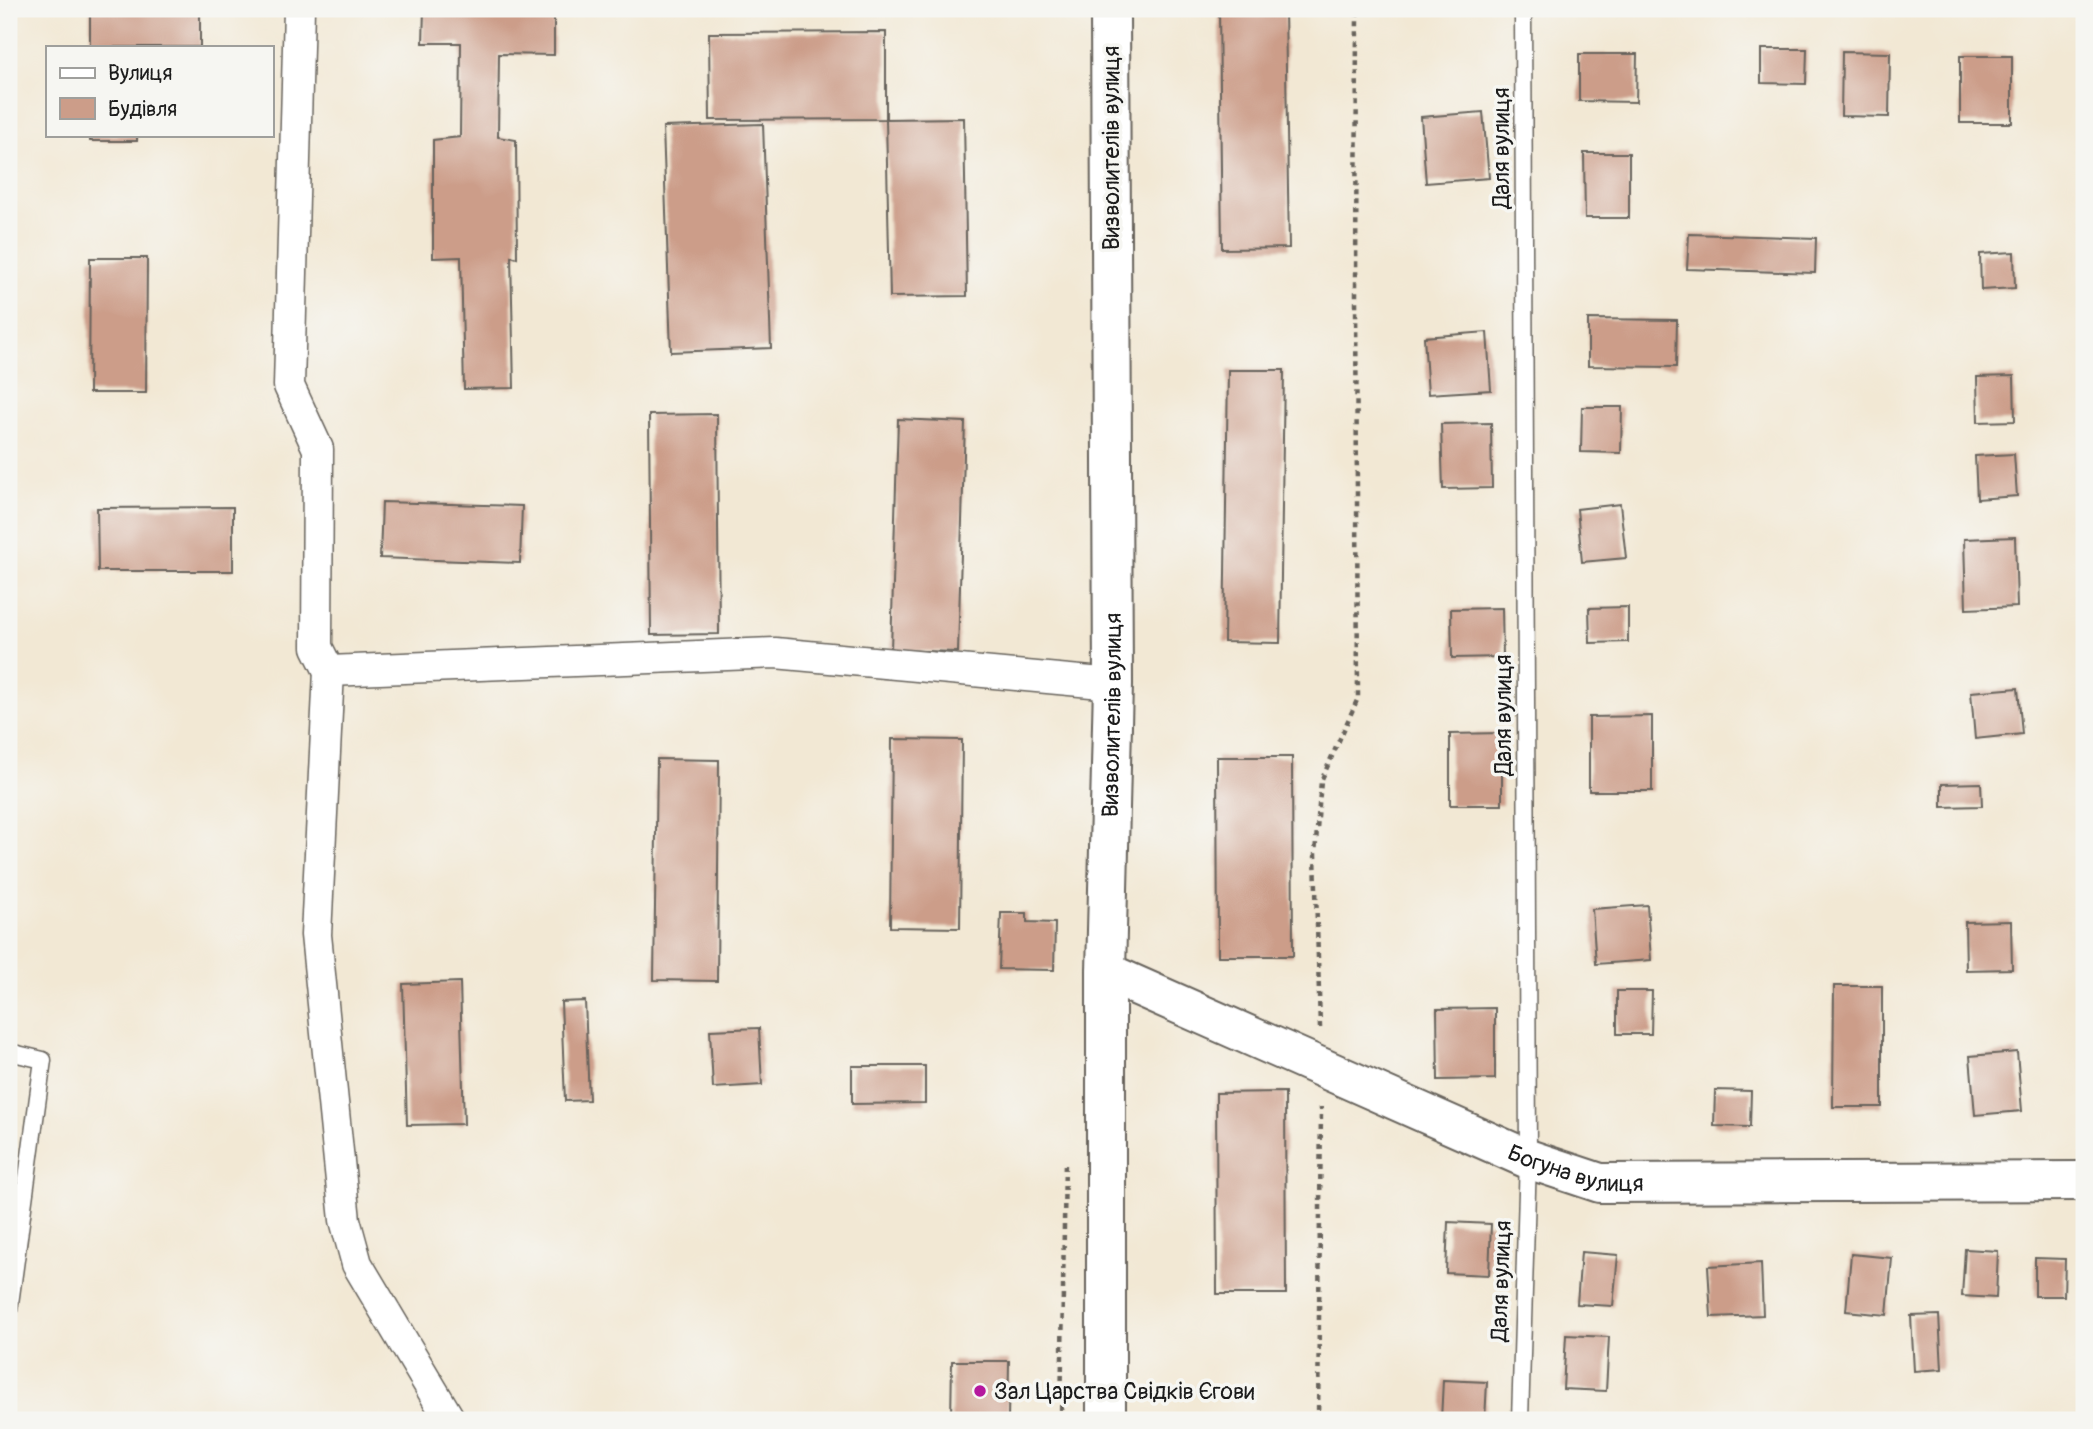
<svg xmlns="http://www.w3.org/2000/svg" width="2093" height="1429" font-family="Pangolin,sans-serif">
	<rect width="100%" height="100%" fill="#f6f6f2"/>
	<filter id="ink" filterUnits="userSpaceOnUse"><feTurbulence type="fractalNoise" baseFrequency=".0143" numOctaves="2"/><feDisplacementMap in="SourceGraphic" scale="14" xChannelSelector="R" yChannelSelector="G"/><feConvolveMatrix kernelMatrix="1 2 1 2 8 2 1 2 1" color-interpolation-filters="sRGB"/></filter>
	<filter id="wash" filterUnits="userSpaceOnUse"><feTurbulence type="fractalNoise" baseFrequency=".00686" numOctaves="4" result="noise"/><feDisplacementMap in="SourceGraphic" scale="28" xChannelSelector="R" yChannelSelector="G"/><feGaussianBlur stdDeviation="1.57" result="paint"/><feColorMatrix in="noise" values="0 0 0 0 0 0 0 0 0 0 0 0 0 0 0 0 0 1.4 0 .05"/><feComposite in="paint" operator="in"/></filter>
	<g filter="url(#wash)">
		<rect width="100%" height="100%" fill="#f2e8d4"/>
		<g id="blocks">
			<!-- building -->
			<g fill="#cc9d89">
				<rect x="90" y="9" width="110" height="38"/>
				<polygon points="424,9 554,9 554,55 499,54 498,137 516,140 517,258 511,256 514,388 464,389 461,257 433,258 433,140 460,137 461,43 423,43"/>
				<polygon points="1219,9 1285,9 1289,248 1222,249"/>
				<polygon points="886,32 886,119 710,120 709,33"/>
				<polygon points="1761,49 1807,49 1806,84 1761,83"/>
				<polygon points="1842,52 1890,53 1889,117 1841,116"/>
				<polygon points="1579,54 1637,54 1636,102 1579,101"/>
				<rect x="1960" y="56" width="52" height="67"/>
				<polygon points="1483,112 1489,178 1426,183 1421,117"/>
				<polygon points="964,118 967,296 890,297 886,119"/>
				<polygon points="763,124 771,348 671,352 663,127"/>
				<rect x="90" y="135" width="47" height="6"/>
				<polygon points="1584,153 1629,153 1629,218 1585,218"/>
				<polygon points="1689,234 1816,238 1815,273 1687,269"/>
				<polygon points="2014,252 2015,288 1981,290 1980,254"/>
				<polygon points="90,258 147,258 146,393 89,393"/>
				<polygon points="1588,319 1677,320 1676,367 1588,366"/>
				<polygon points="1487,332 1491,390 1428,394 1424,337"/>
				<polygon points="1228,370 1284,370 1280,643 1224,642"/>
				<polygon points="2014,376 2015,421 1978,422 1977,377"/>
				<polygon points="1582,407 1622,407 1621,453 1581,452"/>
				<polygon points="717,414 719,634 651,635 649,415"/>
				<polygon points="898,419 965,422 958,652 891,650"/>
				<polygon points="1491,423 1492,488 1443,489 1441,424"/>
				<polygon points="2014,454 2017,496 1977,499 1975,456"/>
				<polygon points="382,502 522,506 520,563 380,558"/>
				<polygon points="1620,504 1626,558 1582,562 1577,509"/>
				<polygon points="233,507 233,571 98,571 97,508"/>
				<polygon points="2015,537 2017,607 1966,609 1964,539"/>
				<polygon points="1628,607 1628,642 1590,643 1589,608"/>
				<polygon points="1502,608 1503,657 1452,658 1451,609"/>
				<polygon points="2018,688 2022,734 1975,739 1971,692"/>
				<polygon points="1652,716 1652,791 1589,791 1589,717"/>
				<polygon points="1502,733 1502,805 1450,805 1450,734"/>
				<polygon points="892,739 962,740 960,928 890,927"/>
				<polygon points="1217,757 1292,757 1293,956 1218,956"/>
				<polygon points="657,759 719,760 717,981 654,980"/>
				<polygon points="1981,783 1982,806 1942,807 1942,784"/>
				<polygon points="1647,905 1651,960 1596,964 1592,909"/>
				<polygon points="1001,913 1027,913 1027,922 1055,923 1054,970 999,969"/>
				<polygon points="2011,921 2012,969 1966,970 1965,922"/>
				<polygon points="460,982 464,1124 407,1125 403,984"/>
				<polygon points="1834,986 1882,986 1882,1107 1833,1107"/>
				<polygon points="1617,991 1652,991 1651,1034 1617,1034"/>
				<polygon points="585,1001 589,1100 565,1101 561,1002"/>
				<polygon points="1495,1008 1495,1079 1438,1080 1437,1009"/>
				<polygon points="759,1028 762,1085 713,1088 710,1030"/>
				<polygon points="2017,1052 2022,1111 1975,1115 1970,1056"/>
				<polygon points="852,1066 925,1066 925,1103 852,1104"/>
				<polygon points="1715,1090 1751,1091 1750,1127 1714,1126"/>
				<polygon points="1285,1092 1286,1294 1217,1294 1216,1093"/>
				<polygon points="1448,1222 1491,1224 1489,1275 1446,1273"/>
				<polygon points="1965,1249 1998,1251 1996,1298 1962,1296"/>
				<polygon points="1581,1252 1618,1255 1613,1306 1577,1304"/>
				<polygon points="1851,1254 1892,1258 1887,1315 1846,1311"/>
				<polygon points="2035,1258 2065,1259 2064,1296 2035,1296"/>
				<polygon points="1761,1263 1763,1315 1711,1317 1708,1266"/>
				<polygon points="1939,1315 1942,1369 1914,1371 1911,1316"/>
				<polygon points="1566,1335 1609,1337 1606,1391 1563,1389"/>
				<polygon points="952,1361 1009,1361 1008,1420 951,1420"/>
				<polygon points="1443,1380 1487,1382 1485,1420 1441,1420"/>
			</g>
		</g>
	</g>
	<g filter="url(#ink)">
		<use href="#blocks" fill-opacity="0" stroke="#67635c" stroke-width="2"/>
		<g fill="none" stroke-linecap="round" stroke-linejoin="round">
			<defs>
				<g id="service">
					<polyline points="9,1052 43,1060 9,1311"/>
					<polyline points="1520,1420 1528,1159 1523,9"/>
				</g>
				<g id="minor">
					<polyline points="299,9 289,386 318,449 317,647 329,671 775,653 1113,684"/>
					<polyline points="329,671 316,935 345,1220 357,1264 450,1420"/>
				</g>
				<g id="tertiary">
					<path id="s1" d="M 1106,972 L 1528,1159 L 1600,1183 L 2084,1181"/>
					<path id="s2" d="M 1106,1420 L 1106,972 L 1113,684 L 1110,9"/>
				</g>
			</defs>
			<!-- service casing -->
			<use href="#service" stroke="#67635c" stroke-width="19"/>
			<!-- minor casing -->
			<use href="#minor" stroke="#67635c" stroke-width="33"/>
			<!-- tertiary casing -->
			<use href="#tertiary" stroke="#67635c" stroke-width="42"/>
			<!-- path -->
			<g stroke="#67635c" stroke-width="4.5" stroke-dasharray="5 5" stroke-linecap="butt">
				<polyline points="1320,1028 1315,854 1321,781 1358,698 1356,296 1357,9"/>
				<polyline points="1061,1420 1065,1160"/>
				<polyline points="1318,1420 1321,1107"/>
			</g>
			<!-- service -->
			<use href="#service" stroke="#fff" stroke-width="16"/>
			<!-- minor -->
			<use href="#minor" stroke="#fff" stroke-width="30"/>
			<!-- tertiary -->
			<use href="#tertiary" stroke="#fff" stroke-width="38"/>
		</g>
	</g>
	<!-- markers -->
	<circle fill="#b5179e" stroke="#f6f6f2" stroke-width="2.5" cx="980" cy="1391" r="7"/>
	<g text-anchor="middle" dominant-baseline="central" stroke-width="7" stroke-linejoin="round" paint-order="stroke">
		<!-- street labels -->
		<g font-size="23" fill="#1c1c1c" stroke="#f6f6f2">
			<text transform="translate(1111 148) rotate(-90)">Визволителів вулиця</text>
			<text transform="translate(1501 148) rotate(-90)">Даля вулиця</text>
			<text stroke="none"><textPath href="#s2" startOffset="705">Визволителів вулиця</textPath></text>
			<text transform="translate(1503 715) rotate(-90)">Даля вулиця</text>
			<text stroke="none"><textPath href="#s1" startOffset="511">Богуна вулиця</textPath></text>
			<text transform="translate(1501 1281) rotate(-88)">Даля вулиця</text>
		</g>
		<!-- poi labels -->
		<g font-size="23" fill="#1c1c1c" stroke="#f6f6f2" text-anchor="start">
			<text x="994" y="1391">Зал Царства Свідків Єгови</text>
		</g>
	</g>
	<!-- margin -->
	<rect width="2093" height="1429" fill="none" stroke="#f6f6f2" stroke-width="35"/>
	<!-- legend -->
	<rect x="46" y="46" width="228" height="91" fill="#f6f6f2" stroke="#9f9f9c" stroke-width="2"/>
	<rect x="60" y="68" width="35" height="10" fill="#ffffff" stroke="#9f9f9c" stroke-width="2"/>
	<text x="108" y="80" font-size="21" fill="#1c1c1c">Вулиця</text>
	<rect x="60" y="98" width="35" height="21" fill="#cc9d89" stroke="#9f9f9c" stroke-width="2"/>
	<text x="108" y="116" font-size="21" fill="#1c1c1c">Будівля</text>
</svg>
